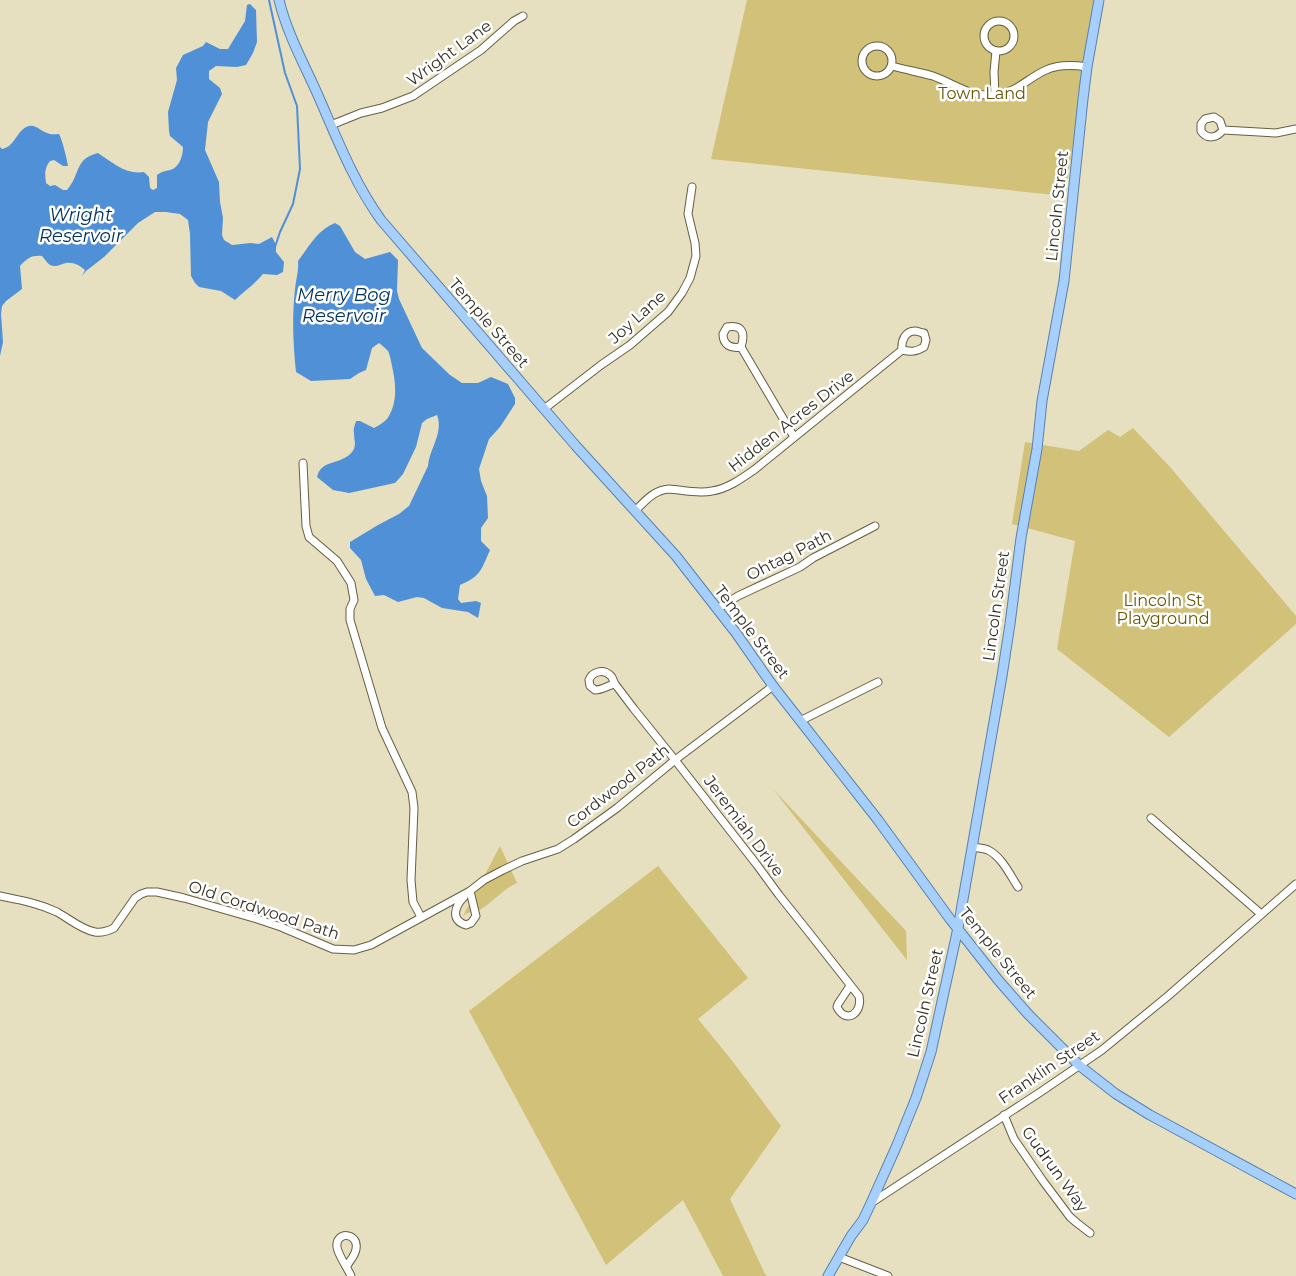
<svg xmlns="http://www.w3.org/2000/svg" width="1296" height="1276" font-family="Montserrat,sans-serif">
	<rect width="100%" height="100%" fill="#e6dfc0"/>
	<!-- green -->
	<g fill="#d1c179">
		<polygon points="747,0 1095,0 1065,196 711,159"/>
		<polygon points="1133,428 1170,467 1296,616 1296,624 1169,737 1057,649 1075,541 1012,524 1025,442 1079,451 1108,430 1120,437"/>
		<polygon points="773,789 906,931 907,960"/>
		<path d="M 500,846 L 517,883 C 503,889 494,901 481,909 C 476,913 470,910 463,916 Z"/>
		<polygon points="658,866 748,978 698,1019 730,1058 781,1126 730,1199 764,1272 767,1276 723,1276 683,1200 606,1265 469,1011"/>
	</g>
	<!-- water -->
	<g fill="#4f90d6">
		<path d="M 250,4 L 256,10 L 257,42 L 253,53 L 246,65 L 237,67 L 216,66 L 209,71 L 209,79 L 220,88 L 222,94 L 208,122 L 205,150 L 219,182 L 220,202 L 223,218 L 222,235 L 224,240 L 232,245 L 251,243 L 259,244 L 272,237 L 276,245 L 276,252 L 284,262 L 283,272 L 277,275 L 263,274 C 255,284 244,291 235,300 L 221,291 L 199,287 L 195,283 L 191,276 L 190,234 L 188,220 L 180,214 L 166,212 L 155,212 L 138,223 L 104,257 L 86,271 L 82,276 L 85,270 C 79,265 74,262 66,263 C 61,264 56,268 50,265 C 47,263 45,259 42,256 C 32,255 27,258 20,266 L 22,289 L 6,301 L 2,306 L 1,314 L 3,342 L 0,356 L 0,147 L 2,149 C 15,147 17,129 29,126 C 35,124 41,131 47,133 C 51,135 55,134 59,134 C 62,139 67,159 68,166 L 63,166 L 54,160 L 50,161 C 44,169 45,174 46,183 L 50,186 L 55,185 L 63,190 L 67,190 C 81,174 74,159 98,153 C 113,163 126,175 144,172 L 149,177 L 150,188 L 153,190 L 157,188 L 157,175 C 162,171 167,171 173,169 C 180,165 183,155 183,147 L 170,136 L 169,131 L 168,112 L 177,80 L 176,68 L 183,55 L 203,46 L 206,42 L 220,49 L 228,49 L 245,21 L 247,5 Z"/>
		<path d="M 335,223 L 340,226 L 355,252 L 365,259 L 390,252 L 398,260 L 397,291 L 399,299 L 422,348 L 450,375 L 462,383 L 478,383 L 491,377 L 508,384 L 515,398 L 515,404 L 500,427 L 489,439 L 479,469 L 481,481 L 487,496 L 488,518 L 481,528 L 481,541 L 490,550 C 481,570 481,576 460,585 L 458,599 L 461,603 L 476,601 L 481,603 L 478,618 L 468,612 L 442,608 L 424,598 L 417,597 L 398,602 L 384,595 L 375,596 L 366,579 L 361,560 L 350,548 L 350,542 L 378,525 L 399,514 L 409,506 L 428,466 C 429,449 444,433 437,415 L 427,419 L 422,423 L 416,447 L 403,474 L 395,483 L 349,493 L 333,490 L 317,477 C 321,459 342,465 352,452 C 357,446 354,440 354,433 C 353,429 355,425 356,421 L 360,421 L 374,428 C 379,425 383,423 387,419 C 398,403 396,384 392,366 C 391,361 390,355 388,351 C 385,348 382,345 379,343 L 372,348 L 366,370 L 359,373 L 350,379 L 311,381 L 296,372 C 293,345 292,317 295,289 C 296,279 299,271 298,261 C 308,248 318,229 335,223 Z"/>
	</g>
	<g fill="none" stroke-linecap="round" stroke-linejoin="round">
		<!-- stream -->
		<polyline stroke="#4f90d6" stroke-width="2" points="269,0 285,73 297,106 300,169 293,204 280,232 275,247"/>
		<defs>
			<g id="minor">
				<circle cx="999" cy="36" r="15"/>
				<circle cx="877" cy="61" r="15"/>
				<path d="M 892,66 C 906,70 919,72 933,76 C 955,84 970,97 994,95 C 1017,93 1026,79 1046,70 C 1059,64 1074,65 1087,67"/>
				<polyline points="995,95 994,72 996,51"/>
				<path d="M 1214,117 L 1220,121 L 1223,130 C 1217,138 1207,140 1201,131 L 1201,124 L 1205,119 Z"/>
				<polyline points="331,125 361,113 382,108 413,96 481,50 514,21 523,16"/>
				<polyline points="1223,130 1276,133 1296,129"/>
				<path d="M 741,347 C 745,335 744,324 727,327 L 723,334 C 723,345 731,349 741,347 L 794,437"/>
				<polyline points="544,409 601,365 630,345 668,312 682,293 690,278 696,256 695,243 688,214 692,187"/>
				<polyline points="303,463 306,526 309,537 337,561 351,583 354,600 350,609 350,620 382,728 412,792 414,808 411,880 413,902 421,917"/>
				<path d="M 635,511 C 645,501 654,490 669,489 C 682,490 698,494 712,491 C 727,489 741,479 754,470 L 902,350 C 901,341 905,331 915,331 C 918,331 921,333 924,333 L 926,340 L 924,347 C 916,352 911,352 902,350"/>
				<polyline points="717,609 738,596 800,567 813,558 875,526"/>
				<path d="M 615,684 C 608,685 603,690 595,690 L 590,686 L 589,680 C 592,672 603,668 611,676 C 613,678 613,681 615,684 L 634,709 L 675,760 L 757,865 L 779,895 L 807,930 L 859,996 C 863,1013 846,1025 837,1007 L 838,1004 L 848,989 L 850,985"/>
				<polyline points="800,721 878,682"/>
				<polyline points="1151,818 1261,914"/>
				<path d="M 972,847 C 977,848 983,848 988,850 C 1002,857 1010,875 1018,887"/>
				<path d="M 0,896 C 20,900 38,903 57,912 C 68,918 82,930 95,932 C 101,933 108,931 114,928 L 135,898 L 141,894 L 147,892 L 157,892 L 184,898 L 257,919 L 281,927 L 333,949 L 354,950 L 371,945 L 470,891"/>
				<path d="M 464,897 C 455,906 450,920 466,925 L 471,923 L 476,916 L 470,891 L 484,880 L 503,870 L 522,861 L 558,849 L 574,839 L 617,808 L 675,760 L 773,686"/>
				<polyline points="1004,1115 1014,1139 1043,1181 1070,1217 1077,1223 1090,1233"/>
				<polyline points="871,1203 1042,1091 1102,1050 1168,996 1296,884"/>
				<polyline points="839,1257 888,1276"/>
				<path d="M 347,1266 C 350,1260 355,1256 356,1249 C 359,1232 335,1231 337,1247 C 338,1255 347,1267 351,1276"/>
			</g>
			<g id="major">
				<path d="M 279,0 C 287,33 303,62 317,93 C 336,136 353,181 381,220 L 576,446 L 676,556 L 736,633 L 773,686 L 878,820 L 950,919 L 999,981 L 1028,1014 L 1080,1066 L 1116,1094 L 1150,1115 L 1296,1194"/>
				<polyline points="828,1276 851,1236 863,1220 871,1203 897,1145 916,1098 931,1052 958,928 1002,676 1010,624 1021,538 1037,449 1042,401 1064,281 1083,99 1087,67 1099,0"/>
			</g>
		</defs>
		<!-- minor casing -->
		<use href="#minor" stroke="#655f43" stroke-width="9"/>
		<!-- major casing -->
		<use href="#major" stroke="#5882ad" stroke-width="11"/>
		<!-- minor -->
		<use href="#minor" stroke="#fff" stroke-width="7"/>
		<!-- major -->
		<use href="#major" stroke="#a7cffb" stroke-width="9"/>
	</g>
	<g text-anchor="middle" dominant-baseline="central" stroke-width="5" stroke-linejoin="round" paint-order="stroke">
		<!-- street labels -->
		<g font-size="16" fill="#322f23" stroke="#fff">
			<text transform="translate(449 53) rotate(-36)">Wright Lane</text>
			<text transform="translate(1057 206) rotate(-84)">Lincoln Street</text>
			<text transform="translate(637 317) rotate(-42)">Joy Lane</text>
			<text transform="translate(489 323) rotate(49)">Temple Street</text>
			<text transform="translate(791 421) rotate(-38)">Hidden Acres Drive</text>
			<text transform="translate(789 555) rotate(-27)">Ohtag Path</text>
			<text transform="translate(996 606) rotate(-82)">Lincoln Street</text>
			<text transform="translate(752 632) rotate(53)">Temple Street</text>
			<text transform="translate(618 786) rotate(-38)">Cordwood Path</text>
			<text transform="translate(744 826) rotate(53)">Jeremiah Drive</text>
			<text transform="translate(264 910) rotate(18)">Old Cordwood Path</text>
			<text transform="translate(998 953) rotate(51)">Temple Street</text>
			<text transform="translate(925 1003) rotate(-77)">Lincoln Street</text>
			<text transform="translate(1049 1067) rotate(-34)">Franklin Street</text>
			<text transform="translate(1055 1169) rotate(54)">Gudrun Way</text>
		</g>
		<!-- park labels -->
		<g font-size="16" fill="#665703" stroke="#fff">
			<text x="982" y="93">Town Land</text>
			<text x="1163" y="600">Lincoln St<tspan x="1163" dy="18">Playground</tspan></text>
		</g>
		<!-- water labels -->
		<g font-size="18" font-style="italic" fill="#023360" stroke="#fff">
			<text x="81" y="215">Wright<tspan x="81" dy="21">Reservoir</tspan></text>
			<text x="344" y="295">Merry Bog<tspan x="344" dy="21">Reservoir</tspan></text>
		</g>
	</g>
</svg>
